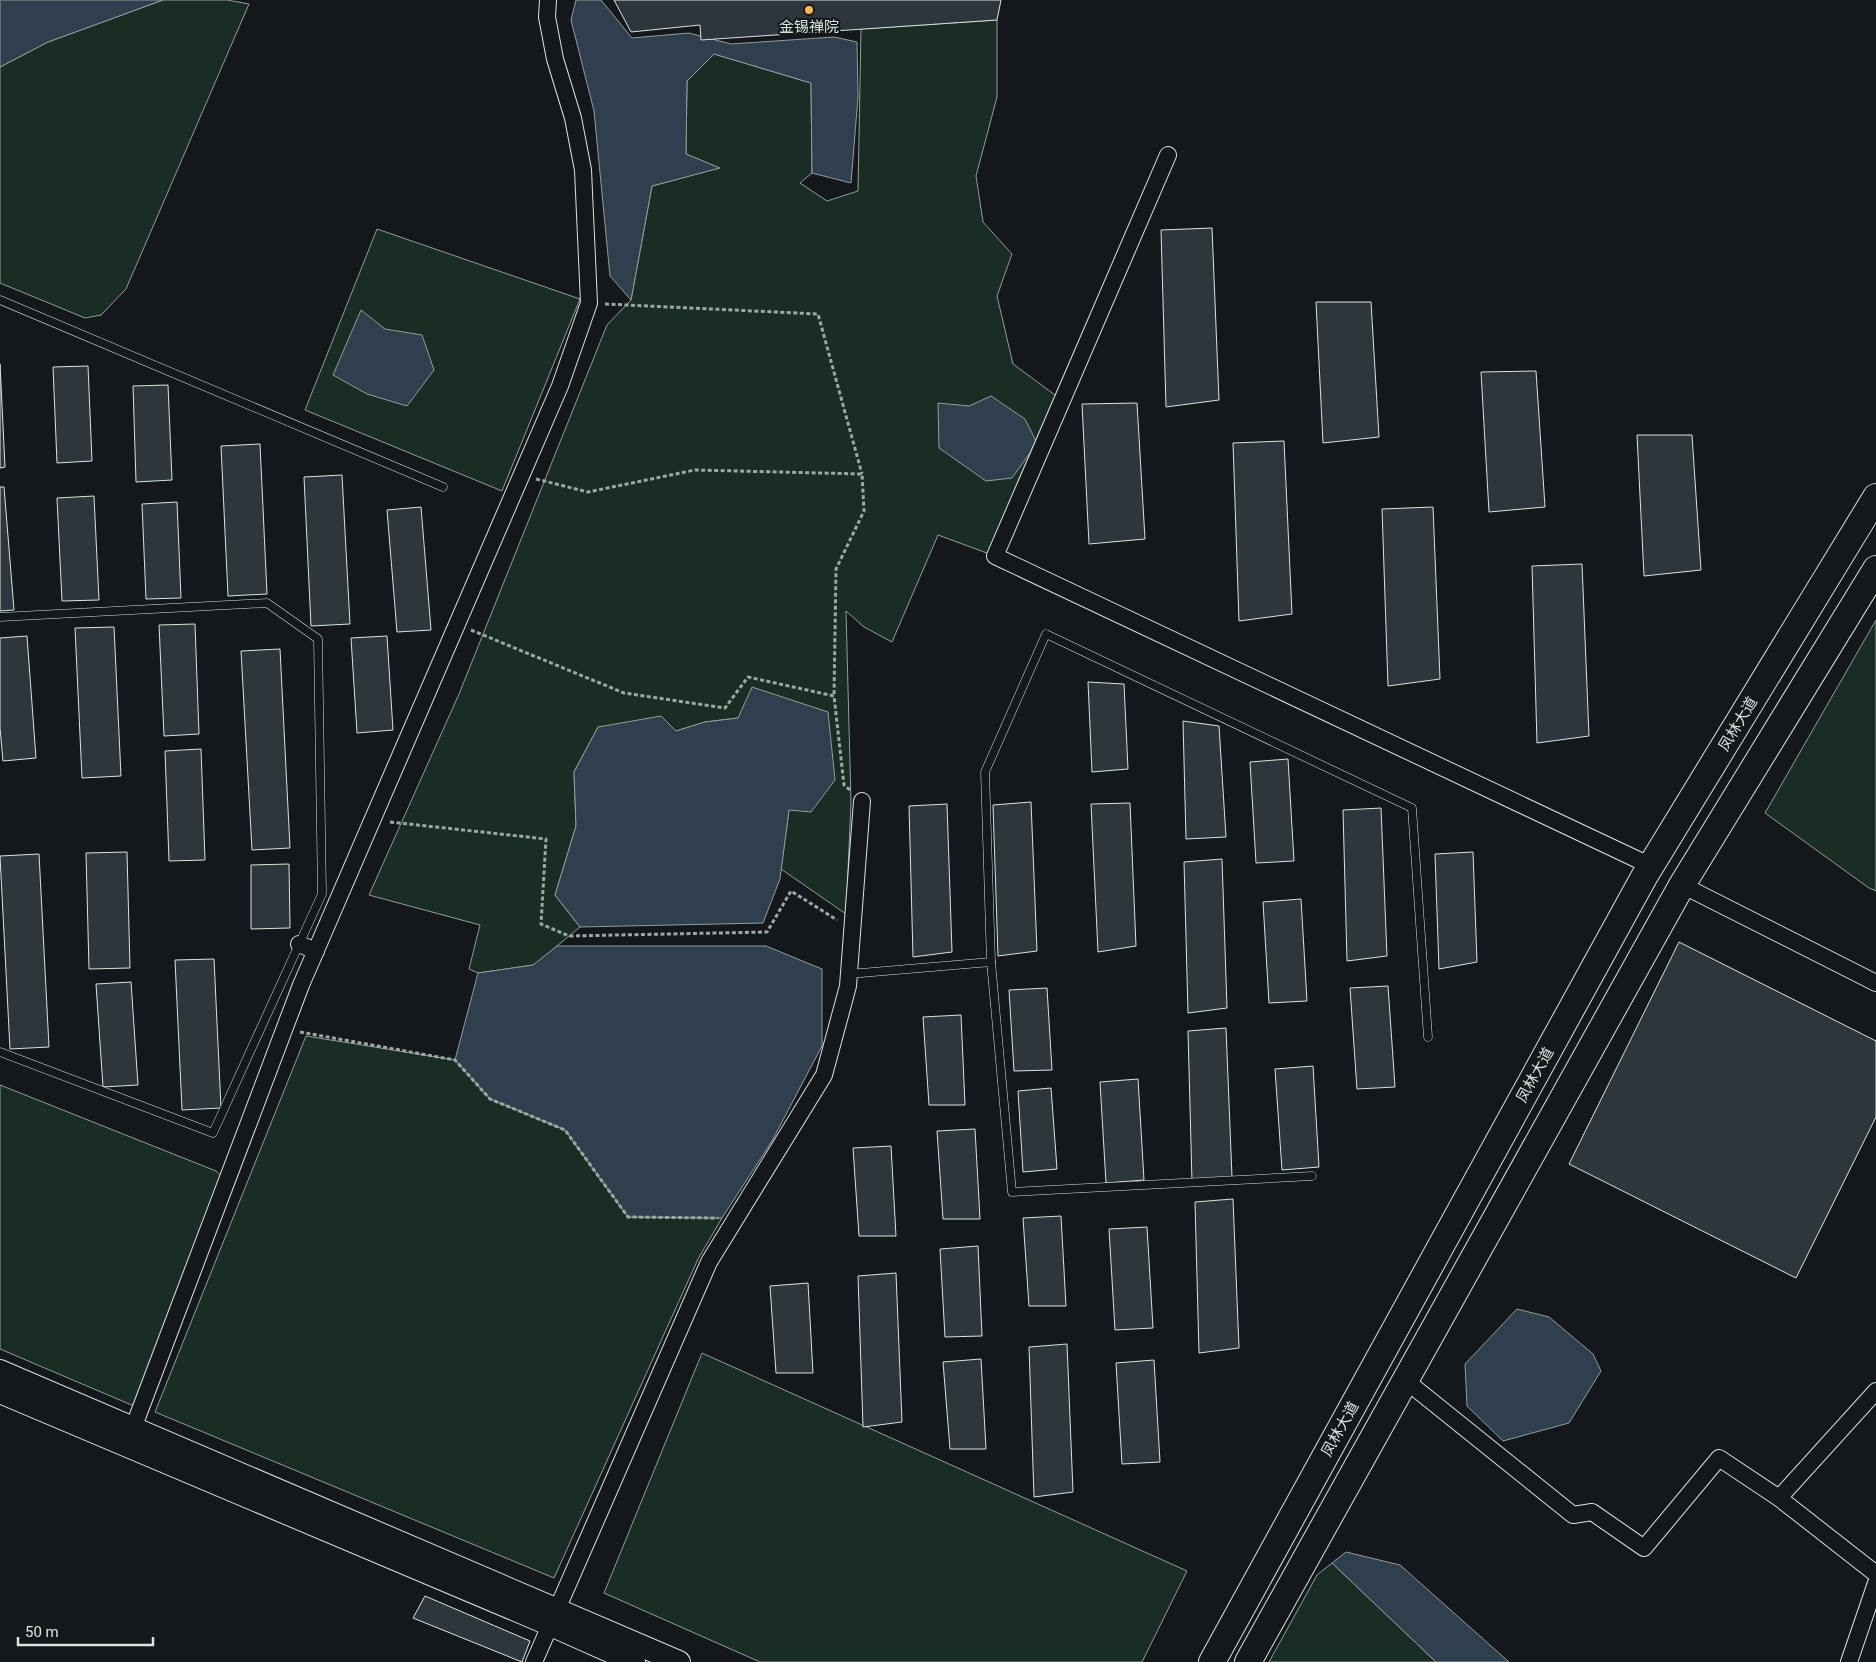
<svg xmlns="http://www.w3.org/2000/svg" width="1876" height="1662" font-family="Roboto,'Noto Sans SC',sans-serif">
	<rect width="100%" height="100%" fill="#14181c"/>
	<!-- green -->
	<g fill="#1a2d24" stroke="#939e99">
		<polygon points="163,0 227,0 249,4 126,289 101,315 85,318 0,283 0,67 48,42"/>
		<polygon points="997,20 997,97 976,176 983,222 1012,254 997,296 1013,364 1059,398 995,556 938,535 892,642 864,627 846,611 851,803 846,914 781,869 789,810 738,718 705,722 676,731 598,727 574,772 576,826 555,895 580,927 534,965 478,973 469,969 480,925 369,895 459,694 607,325 631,300 652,186 719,168 686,154 687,81 714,54 811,83 812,173 800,183 827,201 858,191 861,29"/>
		<polygon points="377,229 580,299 502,491 305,410"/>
		<polygon points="1876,620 1876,891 1869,888 1765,813"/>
		<polygon points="306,1036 455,1060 490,1099 565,1130 628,1217 722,1218 698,1259 554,1578 155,1412"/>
		<polygon points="0,1085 216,1171 227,1181 141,1409 0,1349"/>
		<polygon points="702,1353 1187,1571 1142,1662 760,1662 604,1593"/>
		<polygon points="1332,1563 1436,1662 1269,1662 1317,1575"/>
	</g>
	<!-- water -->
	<g fill="#2f3f4d" stroke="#939e99">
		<polygon points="0,0 163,0 48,42 0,67"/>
		<polygon points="576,0 601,0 632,38 689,33 731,44 834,37 857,42 858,97 851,183 812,173 811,83 714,54 687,81 686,154 720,168 652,186 631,300 610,276 594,111 571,20"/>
		<polygon points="361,310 385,329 422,335 434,370 407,406 367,394 333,375"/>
		<polygon points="991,396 1025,419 1037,443 1012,478 986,481 939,448 938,403 969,406"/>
		<polygon points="752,687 828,712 835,780 811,812 789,810 780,879 763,923 580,927 555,895 576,826 574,772 598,727 661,716 676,731 705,722 738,718"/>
		<polygon points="557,946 766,946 822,969 822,1046 772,1141 722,1218 628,1217 565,1130 490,1099 455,1060 478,973 533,965"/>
		<polygon points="1517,1309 1549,1317 1593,1354 1601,1371 1569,1423 1503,1441 1467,1406 1465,1364"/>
		<polygon points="1346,1552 1400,1565 1509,1662 1436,1662 1332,1563"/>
	</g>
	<!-- building -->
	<g fill="#2c363c" stroke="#d8e6dc">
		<polygon points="614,0 1001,0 997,20 701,40 700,25 631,32"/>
		<polygon points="1212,228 1219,400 1166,407 1161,230"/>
		<polygon points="1316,302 1371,302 1379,437 1323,443"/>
		<polygon points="0,364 5,467 0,468"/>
		<polygon points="88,366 92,461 57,463 53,367"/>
		<polygon points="1536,371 1545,507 1489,512 1481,372"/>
		<polygon points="168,385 172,480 136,482 133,386"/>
		<polygon points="1137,403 1145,539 1089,544 1082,404"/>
		<polygon points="1637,435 1692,435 1701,570 1644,576"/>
		<polygon points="1284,441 1292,614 1239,621 1233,443"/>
		<polygon points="260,444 267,594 228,596 221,446"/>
		<polygon points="342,475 350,624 311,626 304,477"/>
		<polygon points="0,487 4,487 14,610 0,611"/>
		<polygon points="94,496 99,600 62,601 57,498"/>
		<polygon points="177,502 181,598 146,599 142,504"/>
		<polygon points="421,507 431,630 397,632 387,510"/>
		<polygon points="1433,507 1440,679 1388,686 1382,509"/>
		<polygon points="1582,564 1589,736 1537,743 1532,566"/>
		<polygon points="195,624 199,734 164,736 159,625"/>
		<polygon points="114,627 121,776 82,778 75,628"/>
		<polygon points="27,636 36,758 3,761 0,728 0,638"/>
		<polygon points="387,636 393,730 357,733 351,638"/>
		<polygon points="280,649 290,848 252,850 241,651"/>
		<polygon points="1088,682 1124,684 1128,769 1092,772"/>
		<polygon points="1183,721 1219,726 1226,837 1186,839"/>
		<polygon points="201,749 205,860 169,861 165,751"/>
		<polygon points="1288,759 1294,861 1256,863 1250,762"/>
		<polygon points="1031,802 1037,951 998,956 993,805"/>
		<polygon points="1130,803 1136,946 1098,952 1091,804"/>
		<polygon points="947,804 952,952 913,957 909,806"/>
		<polygon points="1381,808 1387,956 1347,961 1343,810"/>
		<polygon points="127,852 130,968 89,969 86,853"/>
		<polygon points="1473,852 1477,962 1439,969 1435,854"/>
		<polygon points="39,854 49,1047 10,1049 0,856"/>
		<polygon points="1222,859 1227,1008 1188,1013 1184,862"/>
		<polygon points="289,864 290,928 251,929 251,865"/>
		<polygon points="1301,899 1307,1001 1269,1003 1263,902"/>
		<polygon points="1679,942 1876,1041 1876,1117 1796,1278 1569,1164"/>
		<polygon points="214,959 221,1108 182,1110 175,960"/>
		<polygon points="131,982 138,1085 103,1087 96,984"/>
		<polygon points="1388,986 1395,1087 1357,1089 1350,988"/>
		<polygon points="1047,988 1052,1070 1014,1071 1009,990"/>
		<polygon points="961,1015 965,1105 929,1105 923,1017"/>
		<polygon points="1226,1028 1232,1177 1192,1182 1188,1031"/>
		<polygon points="1313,1066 1319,1167 1282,1170 1275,1069"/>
		<polygon points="1138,1079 1144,1180 1106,1183 1100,1082"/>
		<polygon points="1051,1088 1057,1169 1023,1172 1018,1091"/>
		<polygon points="975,1129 980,1219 943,1219 937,1131"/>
		<polygon points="891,1146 896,1236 859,1236 853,1148"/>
		<polygon points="1233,1199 1239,1348 1199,1353 1195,1202"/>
		<polygon points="1061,1216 1066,1306 1029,1306 1023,1218"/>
		<polygon points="1147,1227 1153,1328 1115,1330 1109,1229"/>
		<polygon points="978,1246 982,1336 945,1337 940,1249"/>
		<polygon points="896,1273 902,1422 863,1427 858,1276"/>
		<polygon points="808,1283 813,1373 776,1373 770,1286"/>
		<polygon points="1067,1344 1073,1492 1034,1497 1029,1347"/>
		<polygon points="981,1359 986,1449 950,1449 943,1362"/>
		<polygon points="1154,1360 1160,1462 1122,1464 1116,1363"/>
		<polygon points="425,1596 530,1641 522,1662 413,1618"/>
	</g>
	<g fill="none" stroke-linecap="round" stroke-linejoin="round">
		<defs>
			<g id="service">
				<polyline points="0,300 443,487"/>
				<polyline points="0,617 267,603 318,639 322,894 213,1133 0,1052"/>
				<polyline points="991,962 1012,1192 1312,1176"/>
				<polyline points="849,974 991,962 985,772 1046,634 1412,808 1428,1037"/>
			</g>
			<g id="minor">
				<polyline points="1168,155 995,556 1651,866"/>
				<polyline points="1682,885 1876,983"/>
				<polyline points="299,944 316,951"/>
				<polyline points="1405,1380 1573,1515 1592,1512 1644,1548 1719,1458 1779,1498 1876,1391"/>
				<polyline points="129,1439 301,985 560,386 589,303 583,170 573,118 555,59 547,17 548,0"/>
				<polyline points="1779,1498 1876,1574"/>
				<polyline points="534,1662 709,1262 824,1075 848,986 862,801"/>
				<polyline points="1849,1662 1876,1583"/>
			</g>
			<g id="secondary">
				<polyline points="0,1371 679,1662"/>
				<polyline points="0,1392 551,1625 634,1662"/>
			</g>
			<g id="primary">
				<polyline points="1212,1662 1644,877 1876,497"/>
				<polyline points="1248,1662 1682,885 1876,569"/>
			</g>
		</defs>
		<!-- service casing -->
		<use href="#service" stroke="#d8e6dc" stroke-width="9"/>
		<!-- minor casing -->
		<use href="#minor" stroke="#d8e6dc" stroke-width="18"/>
		<!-- secondary casing -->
		<use href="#secondary" stroke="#d8e6dc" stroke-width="24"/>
		<!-- primary casing -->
		<use href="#primary" stroke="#d8e6dc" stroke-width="28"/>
		<!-- path -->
		<g stroke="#9da8a2" stroke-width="3" stroke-dasharray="4 2.5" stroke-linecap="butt">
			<polyline points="605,304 818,314 862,474"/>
			<polyline points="536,479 588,492 695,470 862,474 864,511 836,569 834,696"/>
			<polyline points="471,630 624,693 725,708 748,677 834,696 844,785 850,790"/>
			<polyline points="390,822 546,839 541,924 569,936 767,932 791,891 837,920"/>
			<polyline points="300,1032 455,1060 490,1099 565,1130 628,1217 718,1218"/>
		</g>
		<!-- service -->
		<use href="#service" stroke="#14181c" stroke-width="8"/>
		<!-- minor -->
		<use href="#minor" stroke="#14181c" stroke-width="16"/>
		<!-- secondary -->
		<use href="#secondary" stroke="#14181c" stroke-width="22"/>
		<!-- primary -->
		<use href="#primary" stroke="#14181c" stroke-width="26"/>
	</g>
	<!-- markers -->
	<circle fill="#ffb74d" stroke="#14181c" stroke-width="2" cx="809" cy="10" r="5"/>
	<g text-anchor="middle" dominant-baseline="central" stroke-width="4" stroke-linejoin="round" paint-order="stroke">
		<!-- poi labels -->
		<g font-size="15" fill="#d8e6dc" stroke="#14181c">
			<text x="809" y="27">金锡禅院</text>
		</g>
		<!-- street labels -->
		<g font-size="15" fill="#d8e6dc" stroke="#14181c">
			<text transform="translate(1738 724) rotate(-59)">凤林大道</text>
			<text transform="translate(1535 1075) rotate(-61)">凤林大道</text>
			<text transform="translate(1340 1429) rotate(-61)">凤林大道</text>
		</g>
	</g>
	<!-- scale -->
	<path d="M18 1637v8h135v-8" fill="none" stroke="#d8e6dc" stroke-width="2.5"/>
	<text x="25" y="1637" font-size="15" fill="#d8e6dc" stroke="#14181c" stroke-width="4" paint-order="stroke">50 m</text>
</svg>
